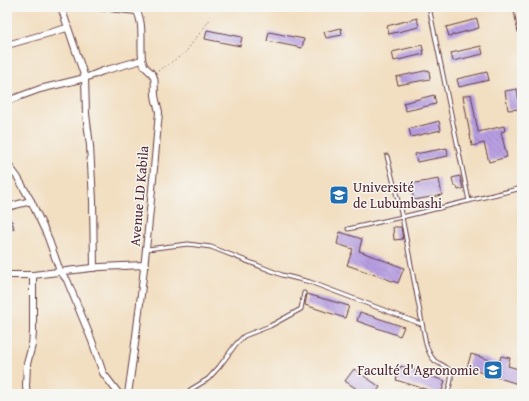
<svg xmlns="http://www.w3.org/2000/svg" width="529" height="401" font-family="'Gentium Book Plus',serif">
	<defs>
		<pattern id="building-back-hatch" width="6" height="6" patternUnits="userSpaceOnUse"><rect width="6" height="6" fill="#b89fe3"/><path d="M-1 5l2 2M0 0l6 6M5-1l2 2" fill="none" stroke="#9881b8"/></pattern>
	</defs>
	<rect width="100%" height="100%" fill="#f6f6f2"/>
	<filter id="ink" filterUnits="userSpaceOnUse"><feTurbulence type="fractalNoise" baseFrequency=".025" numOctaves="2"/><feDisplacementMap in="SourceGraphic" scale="8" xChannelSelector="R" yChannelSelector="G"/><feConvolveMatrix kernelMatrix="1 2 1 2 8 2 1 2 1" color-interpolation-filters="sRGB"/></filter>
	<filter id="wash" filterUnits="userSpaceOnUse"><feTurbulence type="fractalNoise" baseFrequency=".012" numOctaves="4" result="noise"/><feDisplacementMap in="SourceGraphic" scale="16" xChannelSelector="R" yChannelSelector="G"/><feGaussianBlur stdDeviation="0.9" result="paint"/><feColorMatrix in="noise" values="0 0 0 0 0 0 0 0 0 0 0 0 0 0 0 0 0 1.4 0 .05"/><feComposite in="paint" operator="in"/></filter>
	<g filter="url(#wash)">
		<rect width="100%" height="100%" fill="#f2dec0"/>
		<g id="blocks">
			<!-- building -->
			<g fill="url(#building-back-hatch)">
				<polygon points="417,18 419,27 389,34 387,26"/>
				<polygon points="477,19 479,28 449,36 446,27"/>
				<polygon points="341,28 342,35 326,38 324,32"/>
				<polygon points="207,30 242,37 240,46 205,39"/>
				<polygon points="269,32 304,39 302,48 267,41"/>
				<polygon points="422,45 424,54 394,61 392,52"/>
				<polygon points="481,46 483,54 453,61 451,53"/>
				<polygon points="429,70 430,79 398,85 396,77"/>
				<polygon points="487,72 489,80 459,87 457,79"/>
				<polygon points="517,89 520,109 508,110 505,91"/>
				<polygon points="471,94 478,132 504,126 505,131 501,132 507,157 489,162 484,143 472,146 463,96"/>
				<polygon points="434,95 436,104 406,111 403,103"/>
				<polygon points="439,121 441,130 411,137 409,129"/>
				<polygon points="447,148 448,156 417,162 415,154"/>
				<polygon points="460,176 463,189 458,190 457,186 454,186 452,178"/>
				<polygon points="439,179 442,195 414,200 410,184"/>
				<polygon points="12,221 14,229 7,230 7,222"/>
				<polygon points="393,227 401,227 403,239 394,240"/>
				<polygon points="340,232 362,239 359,251 404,268 398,283 347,265 353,249 337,244"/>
				<polygon points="307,294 349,306 345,318 305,305"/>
				<polygon points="360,312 404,327 400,336 357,321"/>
				<polygon points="471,354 499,363 501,356 510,358 508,366 522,370 518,384 467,368"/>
				<polygon points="401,366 445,381 441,394 396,380"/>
				<polygon points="354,369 380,387 375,394 364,394 345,381"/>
			</g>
		</g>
	</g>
	<g filter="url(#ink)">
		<use href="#blocks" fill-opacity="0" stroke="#633c41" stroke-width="1"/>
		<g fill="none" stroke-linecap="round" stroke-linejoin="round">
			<defs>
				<g id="lane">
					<polyline points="429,7 469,201"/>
					<polyline points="348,229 402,217 387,156"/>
					<polyline points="147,249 188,244 211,247 282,275 310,282 421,324"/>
					<polyline points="190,390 208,379 219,367 236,344 244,336 270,326 301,309 304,293"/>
					<path d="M 447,394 C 449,388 452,381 451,375 C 450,367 441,365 435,361 C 430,356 428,351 426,344 L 402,217 L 522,188"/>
				</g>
				<g id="street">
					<polyline points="61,7 85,78 86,114 90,146 93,201 94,268"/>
					<polyline points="99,7 137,11"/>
					<polyline points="7,45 67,28"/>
					<polyline points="7,101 40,89 85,78 103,71 142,60"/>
					<polyline points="7,163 18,178 31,201 47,235 60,271 67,280 92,341 103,373 119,394"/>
					<polyline points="7,207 31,201"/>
					<polyline points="7,275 33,275 100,267 145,265"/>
					<polyline points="27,394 26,386 27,364 32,345 33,332 33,275"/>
					<path d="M 128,394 C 142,300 151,206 159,112 C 158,106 155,100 155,94 C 154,88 156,81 153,75 C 149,69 143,69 142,58 C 140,42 145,20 134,7"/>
				</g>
				<polyline id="secondary" points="518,7 522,30"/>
			</defs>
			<!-- lane casing -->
			<use href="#lane" stroke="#633c41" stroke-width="5"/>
			<!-- street casing -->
			<use href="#street" stroke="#633c41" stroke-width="8"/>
			<!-- secondary casing -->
			<use href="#secondary" stroke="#633c41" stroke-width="10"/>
			<!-- path -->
			<polyline stroke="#633c41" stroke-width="1" stroke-dasharray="1 3" stroke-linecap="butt" points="158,71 185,53 211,18"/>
			<!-- lane -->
			<use href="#lane" stroke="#fff" stroke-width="3"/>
			<!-- street -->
			<use href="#street" stroke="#fff" stroke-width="6"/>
			<!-- secondary -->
			<use href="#secondary" stroke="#fde4d0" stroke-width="8"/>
		</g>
	</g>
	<!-- icons -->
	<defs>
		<symbol id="university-square" viewBox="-11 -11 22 22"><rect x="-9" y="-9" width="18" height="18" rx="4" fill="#1f6fb2" stroke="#f6f6f2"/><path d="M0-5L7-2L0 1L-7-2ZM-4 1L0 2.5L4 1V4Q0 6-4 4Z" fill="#fff"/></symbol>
	</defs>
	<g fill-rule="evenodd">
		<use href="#university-square" x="328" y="184" width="22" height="22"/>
		<use href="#university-square" x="482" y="359" width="22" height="22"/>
	</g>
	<g text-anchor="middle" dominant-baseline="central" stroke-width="3" stroke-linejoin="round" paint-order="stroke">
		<!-- poi labels -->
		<g font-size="14" fill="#4a1f2b" stroke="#f6f6f2" text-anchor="start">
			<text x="353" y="187">Université<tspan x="353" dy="16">de Lubumbashi</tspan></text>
			<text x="479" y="370" text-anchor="end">Faculté d'Agronomie</text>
		</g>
		<!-- street labels -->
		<g font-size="14" fill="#4a1f2b" stroke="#f6f6f2">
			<text transform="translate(139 196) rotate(-85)">Avenue LD Kabila</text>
		</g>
	</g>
	<!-- margin -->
	<rect width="529" height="401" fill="none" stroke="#f6f6f2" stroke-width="24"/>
</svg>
